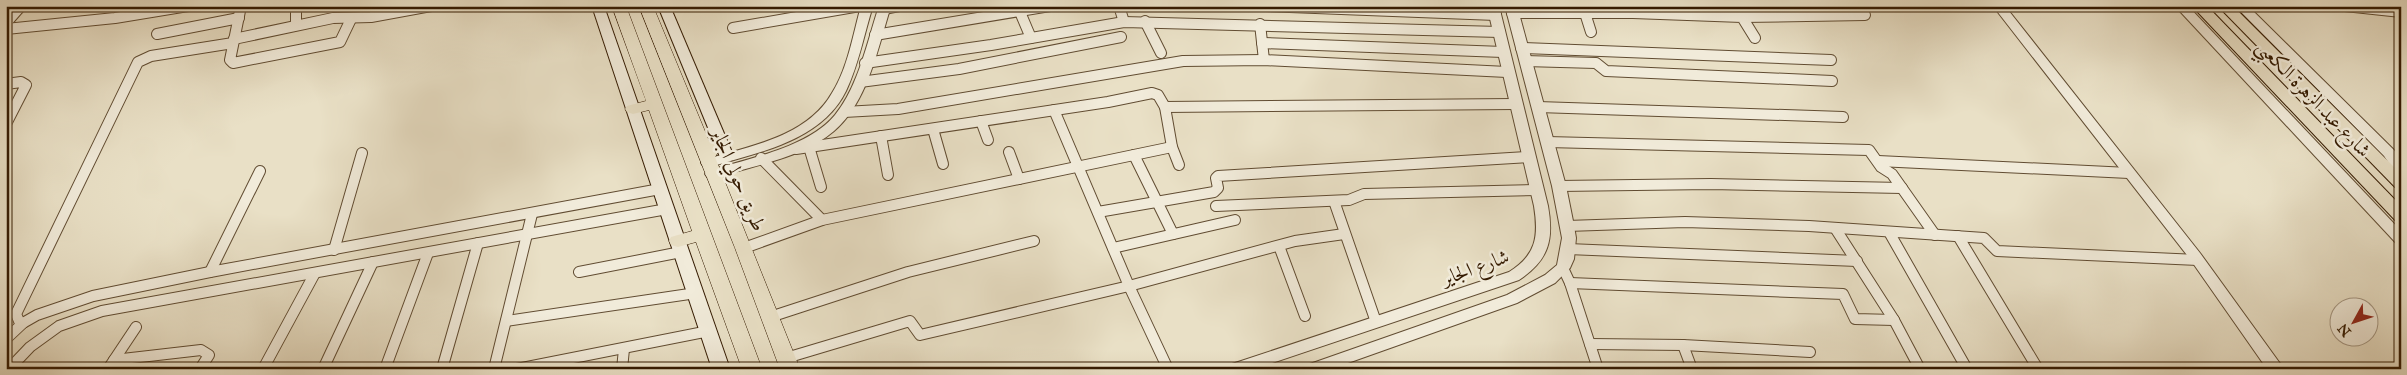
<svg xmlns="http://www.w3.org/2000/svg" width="2407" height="375" font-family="'IM FELL Great Primer',Amiri,serif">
	<rect width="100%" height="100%" fill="#e9e0c6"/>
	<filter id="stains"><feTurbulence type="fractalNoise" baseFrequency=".004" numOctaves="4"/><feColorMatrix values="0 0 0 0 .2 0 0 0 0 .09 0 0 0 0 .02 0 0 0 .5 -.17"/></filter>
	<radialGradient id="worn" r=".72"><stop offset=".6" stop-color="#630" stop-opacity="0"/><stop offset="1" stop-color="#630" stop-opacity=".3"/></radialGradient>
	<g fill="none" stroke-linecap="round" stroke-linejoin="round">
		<defs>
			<g id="minor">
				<polyline points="241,6 230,60 233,63 340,42 351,19"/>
				<polyline points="296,6 296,25"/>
				<polyline points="1119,6 1124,22"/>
				<polyline points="1266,6 1496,15"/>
				<polyline points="2345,6 2401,12"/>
				<polyline points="884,9 899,6"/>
				<polyline points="1020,12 1031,38"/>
				<polyline points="1512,13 1633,13 1742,17 1755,38"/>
				<polyline points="1585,13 1591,32"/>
				<polyline points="1742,17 1865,15"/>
				<polyline points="1145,21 1161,53"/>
				<polyline points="6,23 21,6"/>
				<polyline points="1260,24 1264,60"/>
				<polyline points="733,28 860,6"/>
				<polyline points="6,29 115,18 188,6"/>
				<polyline points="157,34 239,18"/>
				<polyline points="875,35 1050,6"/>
				<polyline points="234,39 333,18 371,17 431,6"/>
				<polyline points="1262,43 1503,52"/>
				<polyline points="1521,48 1831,60"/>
				<polyline points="1525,61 1596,63 1606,71 1832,81"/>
				<polyline points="865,63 991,45 1124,22 1500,32"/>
				<polyline points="860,82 959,69 1121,37"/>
				<polyline points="6,84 21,82 26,85 6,124"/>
				<polyline points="1165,107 1172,147 1179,165"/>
				<polyline points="1538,107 1843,117"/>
				<polyline points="1054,110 1129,286 1168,369"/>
				<polyline points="844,112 898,109 1183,61 1264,60 1507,72"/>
				<polyline points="981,121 988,140"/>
				<polyline points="933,129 943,164"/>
				<polyline points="881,136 888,175"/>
				<polyline points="1547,142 1869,150 1881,167 1892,174 1935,235"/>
				<polyline points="809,147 821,187"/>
				<polyline points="796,149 1108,102 1152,93 1158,95 1165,107 1515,104"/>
				<polyline points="1009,152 1019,179"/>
				<polyline points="1134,155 1173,234"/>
				<polyline points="761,158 822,220"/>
				<polyline points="1878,161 2129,173"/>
				<polyline points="1559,186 1711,184 1902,188"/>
				<polyline points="1334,201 1376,322"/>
				<polyline points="1216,206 1349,200 1364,194 1537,190"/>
				<polyline points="1098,212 1214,192 1218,188 1216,178 1218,176 1528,157"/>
				<polyline points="1567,226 1685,222 1809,226 1984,238 1997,251 2198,260"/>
				<polyline points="1835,228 1894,320 1920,369"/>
				<polyline points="1889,232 1967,369"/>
				<polyline points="1958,236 2038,369"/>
				<polyline points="1279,246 1305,316"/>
				<polyline points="744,248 822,220 1172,147"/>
				<polyline points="1113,248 1235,220"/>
				<polyline points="1568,249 1857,261"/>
				<polyline points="334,250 362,153"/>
				<polyline points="1563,268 1570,283 1598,369"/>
				<polyline points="210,272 260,171"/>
				<polyline points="579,272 681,252"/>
				<polyline points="1570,283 1843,294 1855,319 1894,320"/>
				<polyline points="770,317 908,272 1034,241"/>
				<polyline points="506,321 696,293"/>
				<polyline points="23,323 19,321 16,314 138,62 151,56 233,43"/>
				<polyline points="6,339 23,323 37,315 93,296 210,272 660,189"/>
				<polyline points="1590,344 1683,345 1810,352"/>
				<polyline points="1683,345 1692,369"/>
				<polyline points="786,358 910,321 920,335 1129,286 1295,241 1344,234"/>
				<polyline points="114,360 201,350 209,355 200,369"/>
				<polyline points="9,369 30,347 59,326 102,311 667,209"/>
				<polyline points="108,369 136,327"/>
				<polyline points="263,369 315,273"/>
				<polyline points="323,369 373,262"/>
				<polyline points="385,369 428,253"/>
				<polyline points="442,369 478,243"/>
				<polyline points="494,369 532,214"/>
				<polyline points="517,369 709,331"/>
				<polyline points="622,369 624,349"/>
			</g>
			<g id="tertiary">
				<path d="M 861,6 L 873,6 C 864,34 859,64 846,91 C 822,140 761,152 713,166 L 703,166 L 701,163 L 703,160 C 748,147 807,137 832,93 C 848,68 853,34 861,6 Z"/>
				<path d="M 879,6 L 891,6 C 878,47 868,102 834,131 C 803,158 755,165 717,177 L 707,177 L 705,174 L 707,171 C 746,159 808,148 835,115 C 859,85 867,42 879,6 Z"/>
				<path d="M 1487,6 L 1499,6 L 1548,206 C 1554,240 1549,260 1519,280 L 1254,369 L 1227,369 L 1229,365 L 1509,272 C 1536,255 1539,237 1534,206 Z"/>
				<polygon points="1505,6 1517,6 1566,186 1574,226 1576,238 1574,259 1570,268 1555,283 1517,303 1331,369 1305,369 1307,365 1507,295 1545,275 1557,265 1562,238 1552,186"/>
				<polygon points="1993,6 2005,6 2200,253 2284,369 2267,369 2190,259"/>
				<polygon points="2175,6 2188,6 2401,231 2401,245 2396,243"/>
				<polygon points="2235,6 2248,6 2394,150 2401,160 2401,183 2393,183 2391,180 2393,169 2384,156"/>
			</g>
			<g id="secondary">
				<polygon points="592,6 604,6 730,369 712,369"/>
				<polygon points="658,6 670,6 734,157 732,160 722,160 720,157"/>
			</g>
			<g id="primary">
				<polygon points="2192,6 2207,6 2401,206 2401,221 2395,220"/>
				<polygon points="2218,6 2233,6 2401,174 2401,188 2395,187"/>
			</g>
			<g id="trunk">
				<polygon points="612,6 626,6 762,369 742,369 696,242 678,247 671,245 669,241 671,237 692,231 649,110 633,114 627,112 625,109 627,106 646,101"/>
				<polygon points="639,6 653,6 709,141 713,134 725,134 727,138 715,157 800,369 780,369 735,248"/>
			</g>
		</defs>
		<!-- minor casing -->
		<use href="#minor" stroke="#614c32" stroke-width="12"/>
		<!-- tertiary casing -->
		<use href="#tertiary" stroke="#614c32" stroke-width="2"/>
		<!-- secondary casing -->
		<use href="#secondary" stroke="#341a01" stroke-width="2"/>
		<!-- primary casing -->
		<use href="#primary" stroke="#341a01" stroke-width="2"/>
		<!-- trunk casing -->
		<use href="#trunk" stroke="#341a01" stroke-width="1"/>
		<!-- minor -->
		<use href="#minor" stroke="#f1ebda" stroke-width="10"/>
		<!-- tertiary -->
		<use href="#tertiary" fill="#f1ebda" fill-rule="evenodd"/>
		<!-- secondary -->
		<use href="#secondary" fill="#f1ebda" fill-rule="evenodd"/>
		<!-- primary -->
		<use href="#primary" fill="#e9e0c6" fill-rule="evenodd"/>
		<!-- trunk -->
		<use href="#trunk" fill="#e9e0c6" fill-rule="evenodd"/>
	</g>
	<g text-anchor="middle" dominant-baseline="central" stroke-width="5" stroke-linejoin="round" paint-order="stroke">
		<!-- street labels -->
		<g font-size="20" fill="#341a01" stroke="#f1ebda">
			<text transform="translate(2314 98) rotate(46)">شارع عبد الزهرة الكعبي</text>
			<text transform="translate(739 179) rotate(67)">طريق حولي الجاير</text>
			<text transform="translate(1475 267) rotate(-20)">شارع الجاير</text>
		</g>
	</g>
	<!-- margin -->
	<rect width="2407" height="375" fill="none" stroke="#e9e0c6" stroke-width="25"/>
	<rect x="8" y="8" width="2392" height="360" fill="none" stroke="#341a01" stroke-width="2.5"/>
	<rect x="12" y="12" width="2382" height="350" fill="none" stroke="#341a01"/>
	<!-- north arrow -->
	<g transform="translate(2354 322) rotate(230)"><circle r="24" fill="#f1ebda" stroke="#a59783"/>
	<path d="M0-4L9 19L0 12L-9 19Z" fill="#8f2418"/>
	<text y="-8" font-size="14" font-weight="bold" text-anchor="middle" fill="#341a01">N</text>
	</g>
	<rect width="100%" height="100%" filter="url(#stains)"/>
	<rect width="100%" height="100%" fill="url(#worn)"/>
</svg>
